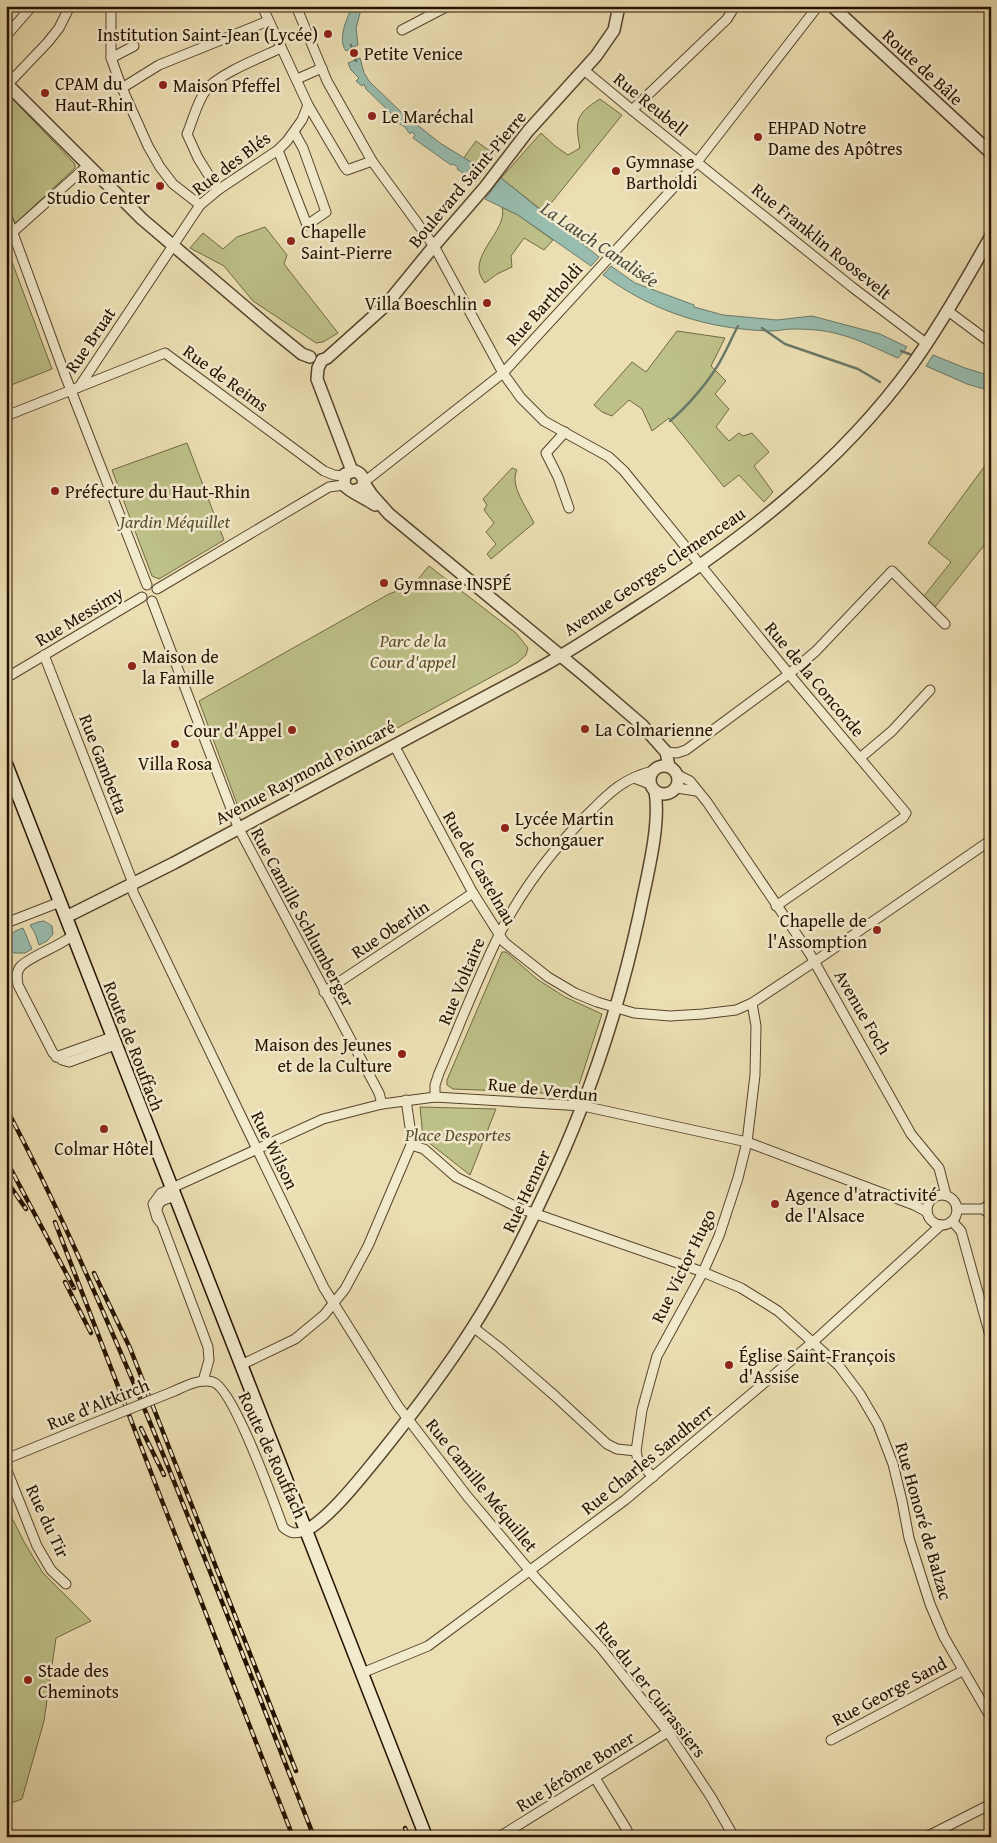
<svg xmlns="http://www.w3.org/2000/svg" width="997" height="1843" font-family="'Gentium Book Plus',serif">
	<rect width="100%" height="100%" fill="#ebdeb2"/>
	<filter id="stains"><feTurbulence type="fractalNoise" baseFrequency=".004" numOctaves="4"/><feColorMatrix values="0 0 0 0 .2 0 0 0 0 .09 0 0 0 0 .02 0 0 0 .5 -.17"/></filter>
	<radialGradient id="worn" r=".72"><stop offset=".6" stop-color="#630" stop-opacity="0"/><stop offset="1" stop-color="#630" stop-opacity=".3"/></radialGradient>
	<!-- green -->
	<g fill="#bdc088" stroke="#716844">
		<polygon points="6,92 75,164 75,168 6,232"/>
		<path d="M 600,99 L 622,115 L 544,212 L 501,178 L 541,133 L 555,146 L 568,155 L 580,148 C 575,122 575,114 600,99 Z"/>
		<polygon points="476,141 494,154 488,166 479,167 463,159"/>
		<path d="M 502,207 L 518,215 L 553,240 L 544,250 L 524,238 L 511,256 L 512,267 L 497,274 L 485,283 C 463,257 509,232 502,207 Z"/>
		<polygon points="265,227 287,255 284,264 338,333 323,342 316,343 253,301 224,266 190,248 203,233 223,249 237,237"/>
		<polygon points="6,246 52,369 6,387"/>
		<polygon points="677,331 725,338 711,366 726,381 715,394 729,409 716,427 729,441 739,433 743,436 752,433 769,452 754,466 773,492 764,502 739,475 724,487 669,418 652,431 642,409 629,400 612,416 602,412 594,405 632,362 646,372"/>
		<polygon points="187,443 224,540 159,579 152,576 112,470"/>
		<polygon points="990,459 991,527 985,533 990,538 935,607 924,596 951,562 928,543"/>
		<path d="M 512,468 L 517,470 C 509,485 527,508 534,523 L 491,559 L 487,554 L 496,544 L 486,532 L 494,523 L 484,510 L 487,505 L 483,499 Z"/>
		<polygon points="429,566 516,633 528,648 526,655 517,663 248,809 242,808 237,804 199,701 389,594 413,585"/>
		<polygon points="502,952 506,952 537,979 565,997 602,1014 575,1097 533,1092 453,1089 447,1085 447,1080"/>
		<polygon points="420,1107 496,1109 470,1175 423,1138"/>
		<polygon points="6,1506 24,1542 43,1573 91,1621 56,1638 44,1721 22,1799 6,1805"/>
	</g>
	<!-- water -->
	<g fill="#98bcae" stroke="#6a7868">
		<path d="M 352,6 L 362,6 L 356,28 L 358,45 L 346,51 C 337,38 347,20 352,6 Z"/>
		<polygon points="360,58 364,73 369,81 401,112 440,143 479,167 480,166 487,169 476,182 457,169 458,167 453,164 451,165 413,138 415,135 412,132 410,134 405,127 395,121 396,119 393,115 366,89 364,84 362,86 356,81 359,78 351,70 348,63"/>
		<polygon points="501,178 599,257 591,266 518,215 485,199"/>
		<path d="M 611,266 L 635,283 L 694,305 L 694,307 L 723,315 L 777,320 L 812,316 L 880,334 L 907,347 L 898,358 C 879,350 859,339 838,334 C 825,330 807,329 793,329 C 785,329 778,331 770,331 C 707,329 654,312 603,275 Z"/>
		<polygon points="933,355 965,368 991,376 991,391 967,384 926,366"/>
		<polygon points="44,921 52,926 53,934 47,941 39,945 35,933 30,925 38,922"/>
		<polygon points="23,928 32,949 25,953 14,953 8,947 8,939 15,931"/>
	</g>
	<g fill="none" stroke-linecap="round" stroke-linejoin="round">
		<!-- stream -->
		<g stroke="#6a7868" stroke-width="2.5">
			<polyline points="351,45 356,61"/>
			<polyline points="762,328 785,344 858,369 880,382"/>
			<polyline points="901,351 915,356"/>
			<path d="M 670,421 C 689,405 713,377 724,354 C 729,345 733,335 738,326"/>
		</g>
		<defs>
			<g id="minor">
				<polyline points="111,6 111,58 122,88 148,146 160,167 173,184 200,205"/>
				<polyline points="262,6 308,105 344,166 347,170 372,161 327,81 296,6"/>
				<polyline points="6,8 8,6"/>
				<polyline points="402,30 448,6"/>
				<polyline points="6,36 32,6"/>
				<polyline points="111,58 134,46"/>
				<polyline points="584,70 632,110 852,287 927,344"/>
				<polyline points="297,79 322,68"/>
				<polyline points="8,84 48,42 59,28 70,6"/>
				<polyline points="122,88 159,65 268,21"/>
				<polyline points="632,110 727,19 735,6"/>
				<polyline points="278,150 307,225 326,212 303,148 294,132"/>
				<polyline points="372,161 434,246 503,373 521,398 544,421 609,457 624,471 789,674 906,813 903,818 776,906"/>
				<path d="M 218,190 L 198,158 L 187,134 C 193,120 197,102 206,90 C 218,74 262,57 281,48"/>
				<polyline points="6,214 65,375 147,585"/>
				<polyline points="13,232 87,166"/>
				<polyline points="948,311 991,343"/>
				<polyline points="79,387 200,205 218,190 278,150 287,141 302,120 308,105"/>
				<polyline points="6,416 165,353 324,471 334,475 344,476"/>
				<polyline points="565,432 546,453 558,477 569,508"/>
				<polyline points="364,479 368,479 503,373 697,162 818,6"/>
				<polyline points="157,589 329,487 344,485"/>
				<polyline points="152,601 238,827 379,1093 382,1104"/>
				<polyline points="44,655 131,878 133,892 324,1288 398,1406 467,1496 536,1578 601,1648 668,1732 711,1797 734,1837"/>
				<polyline points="6,678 142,597"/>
				<polyline points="394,745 473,893 504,942 548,977 575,993 597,1002 634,1013 670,1016 703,1014 736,1010 752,1003 814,962 991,840"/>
				<polyline points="666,752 677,753 686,750 789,674 816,651 892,571 945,624"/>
				<polyline points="860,758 892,731 930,690"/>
				<polyline points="678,775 690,781 707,802 810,954 911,1134 939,1168 946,1195"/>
				<polyline points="634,778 650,784"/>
				<polyline points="677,788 696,791"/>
				<polyline points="6,923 60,902"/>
				<path d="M 72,936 C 58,947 31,956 21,966 C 16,971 17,978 18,985 L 53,1053 L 62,1060 L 69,1062 L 115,1045"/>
				<polyline points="324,992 473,893"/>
				<polyline points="56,1057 112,1037"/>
				<path d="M 435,1097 L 435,1085 L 439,1073 C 459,1027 477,979 500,933 C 522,890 553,849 588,814 C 608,794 623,778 653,771"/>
				<polyline points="406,1100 411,1134 411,1145 424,1149 456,1177 519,1208 703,1272 741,1288 778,1311 839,1366 860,1394 878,1425 893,1464 902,1501 909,1538 930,1604 944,1637 991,1718"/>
				<circle cx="942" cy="1210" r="15"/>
				<path d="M 174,1197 C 165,1199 158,1200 157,1211 L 208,1347 L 209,1360 L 203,1381"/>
				<polyline points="957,1209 983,1209 991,1215"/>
				<polyline points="983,1209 991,1203"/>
				<polyline points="952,1221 961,1231 991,1339"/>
				<polyline points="160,1222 157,1218 153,1204 161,1193 323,1119 382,1104 435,1097 583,1106 747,1142 914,1205 927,1212"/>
				<polyline points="473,1327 500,1348 555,1396 607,1444 617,1449 636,1451"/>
				<polyline points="241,1365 295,1339 324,1315 345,1289 368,1246 411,1145"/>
				<path d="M 172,1392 C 184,1387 199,1378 213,1382 C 233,1388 274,1503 283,1527 C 291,1534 295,1534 305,1531"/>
				<polyline points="6,1459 87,1426"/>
				<polyline points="6,1468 37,1546 51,1570 66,1584"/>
				<polyline points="653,1477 638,1461 636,1451 642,1410 657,1356 703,1272 719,1236 738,1178 747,1142 755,1075 756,1026 752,1003"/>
				<polyline points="362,1673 428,1646 625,1500 813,1342 941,1225"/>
				<polyline points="831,1740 962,1671"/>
				<polyline points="595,1778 627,1830 622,1837"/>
				<polyline points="499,1837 668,1732"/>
				<polyline points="926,1837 991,1804"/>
			</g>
			<g id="tertiary">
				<polyline points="832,6 991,153"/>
				<polyline points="6,83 142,219 270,328 302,354 310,357"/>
				<polyline points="322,360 327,358 385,306 434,246 485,187 528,131 596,56 614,30 619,6"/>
				<polyline points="322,360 318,368 317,379 352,471"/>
				<polyline points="364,483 372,495 389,514 584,675 642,725 666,752 669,766"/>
				<path d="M 353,491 L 362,488 C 365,480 363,474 355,471 L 345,474 L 344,485 C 349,492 367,499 375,505"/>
				<circle cx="664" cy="780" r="14"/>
				<path d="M 66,917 L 174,863 L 543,666 C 575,648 605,628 636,608 C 739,542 839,466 912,365 C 941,324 966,280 991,236"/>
				<path d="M 305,1531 C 331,1517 362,1476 381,1453 C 413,1413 445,1371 473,1327 C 500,1285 523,1239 544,1194 C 587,1105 618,1012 639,916 C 646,880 661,826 655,791"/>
			</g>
			<polyline id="secondary" points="6,764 426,1837"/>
		</defs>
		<!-- minor casing -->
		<use href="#minor" stroke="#56442c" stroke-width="11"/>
		<!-- tertiary casing -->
		<use href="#tertiary" stroke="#56442c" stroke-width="14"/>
		<!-- secondary casing -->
		<use href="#secondary" stroke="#251100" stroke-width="15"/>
		<!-- minor -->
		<use href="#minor" stroke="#f2eacd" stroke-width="9"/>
		<!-- tertiary -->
		<use href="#tertiary" stroke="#f2eacd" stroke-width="11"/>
		<!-- secondary -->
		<use href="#secondary" stroke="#f2eacd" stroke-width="12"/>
		<defs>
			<g id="rail">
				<path d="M 6,1108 C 54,1198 95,1292 135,1386 C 197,1535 255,1686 314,1837"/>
				<polyline points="6,1160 74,1288"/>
				<polyline points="6,1180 26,1209"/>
				<polyline points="55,1222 162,1501 293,1837"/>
				<polyline points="94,1273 130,1348 296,1771"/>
				<polyline points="65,1282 91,1333"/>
				<polyline points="141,1428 164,1475"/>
				<polyline points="405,1828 409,1837"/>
			</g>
		</defs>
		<!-- rail casing -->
		<use href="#rail" stroke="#251100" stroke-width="4.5"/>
		<!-- rail -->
		<use href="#rail" stroke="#f2eacd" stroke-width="2.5" stroke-dasharray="8" stroke-linecap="butt"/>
		<defs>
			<polyline id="minor-bridge" points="87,1426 172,1392"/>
		</defs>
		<!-- minor-bridge casing -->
		<use href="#minor-bridge" stroke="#56442c" stroke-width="11" stroke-linecap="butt"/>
		<!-- minor-bridge -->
		<use href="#minor-bridge" stroke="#f2eacd" stroke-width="9"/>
	</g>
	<!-- markers -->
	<g fill="#8f2418" stroke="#f2eacd" stroke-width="2">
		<circle cx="328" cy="34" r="5"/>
		<circle cx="354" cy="53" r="5"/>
		<circle cx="163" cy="85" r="5"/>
		<circle cx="45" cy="93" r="5"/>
		<circle cx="372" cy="116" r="5"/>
		<circle cx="758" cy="137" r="5"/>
		<circle cx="616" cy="171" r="5"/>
		<circle cx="160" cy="186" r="5"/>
		<circle cx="291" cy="241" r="5"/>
		<circle cx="487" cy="303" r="5"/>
		<circle cx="55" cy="491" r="5"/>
		<circle cx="384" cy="583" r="5"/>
		<circle cx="132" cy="666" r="5"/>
		<circle cx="585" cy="729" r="5"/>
		<circle cx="292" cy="730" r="5"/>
		<circle cx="175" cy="744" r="5"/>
		<circle cx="505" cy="828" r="5"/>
		<circle cx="877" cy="930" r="5"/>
		<circle cx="402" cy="1054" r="5"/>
		<circle cx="104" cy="1129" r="5"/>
		<circle cx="775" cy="1204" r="5"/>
		<circle cx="729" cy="1365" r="5"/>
		<circle cx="28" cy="1680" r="5"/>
	</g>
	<g text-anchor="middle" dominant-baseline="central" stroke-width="5" stroke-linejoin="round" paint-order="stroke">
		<!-- poi labels -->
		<g font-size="18" fill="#251100" stroke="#f2eacd" text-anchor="start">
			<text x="318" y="34" text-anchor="end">Institution Saint-Jean (Lycée)</text>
			<text x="364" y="53">Petite Venice</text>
			<text x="55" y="83">CPAM du<tspan x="55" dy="21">Haut-Rhin</tspan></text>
			<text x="173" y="85">Maison Pfeffel</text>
			<text x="382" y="116">Le Maréchal</text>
			<text x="768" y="127">EHPAD Notre<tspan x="768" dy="21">Dame des Apôtres</tspan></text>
			<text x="626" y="161">Gymnase<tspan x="626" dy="21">Bartholdi</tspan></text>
			<text x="150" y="176" text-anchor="end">Romantic<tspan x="150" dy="21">Studio Center</tspan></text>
			<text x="301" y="231">Chapelle<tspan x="301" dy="21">Saint-Pierre</tspan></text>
			<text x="477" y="303" text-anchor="end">Villa Boeschlin</text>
			<text x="65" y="491">Préfecture du Haut-Rhin</text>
			<text x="394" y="583">Gymnase INSPÉ</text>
			<text x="142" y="656">Maison de<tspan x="142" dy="21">la Famille</tspan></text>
			<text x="595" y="729">La Colmarienne</text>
			<text x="282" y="730" text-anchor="end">Cour d'Appel</text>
			<text x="175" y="763" text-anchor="middle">Villa Rosa</text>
			<text x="515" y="818">Lycée Martin<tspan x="515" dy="21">Schongauer</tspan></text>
			<text x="867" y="920" text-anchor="end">Chapelle de<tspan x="867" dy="21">l'Assomption</tspan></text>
			<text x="392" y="1044" text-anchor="end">Maison des Jeunes<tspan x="392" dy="21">et de la Culture</tspan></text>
			<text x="104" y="1148" text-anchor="middle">Colmar Hôtel</text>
			<text x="785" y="1194">Agence d'atractivité<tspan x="785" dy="21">de l'Alsace</tspan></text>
			<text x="739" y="1355">Église Saint-François<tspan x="739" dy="21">d'Assise</tspan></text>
			<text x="38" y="1670">Stade des<tspan x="38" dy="21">Cheminots</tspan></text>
		</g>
		<!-- street labels -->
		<g font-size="18" fill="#251100" stroke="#f2eacd">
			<text transform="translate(923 67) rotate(43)">Route de Bâle</text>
			<text transform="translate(651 104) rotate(39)">Rue Reubell</text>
			<text transform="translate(231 163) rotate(-37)">Rue des Blés</text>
			<text transform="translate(467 179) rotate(-50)">Boulevard Saint-Pierre</text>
			<text transform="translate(822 241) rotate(39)">Rue Franklin Roosevelt</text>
			<text transform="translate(544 304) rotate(-48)">Rue Bartholdi</text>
			<text transform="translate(90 340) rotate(-56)">Rue Bruat</text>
			<text transform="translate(226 378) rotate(36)">Rue de Reims</text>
			<text transform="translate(654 571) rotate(-34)">Avenue Georges Clemenceau</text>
			<text transform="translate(79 616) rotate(-31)">Rue Messimy</text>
			<text transform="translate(815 679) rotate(50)">Rue de la Concorde</text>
			<text transform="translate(104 764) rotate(69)">Rue Gambetta</text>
			<text transform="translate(305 772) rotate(-28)">Avenue Raymond Poincaré</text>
			<text transform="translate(480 868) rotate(60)">Rue de Castelnau</text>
			<text transform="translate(303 917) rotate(62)">Rue Camille Schlumberger</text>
			<text transform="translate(390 929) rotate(-34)">Rue Oberlin</text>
			<text transform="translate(461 981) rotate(-67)">Rue Voltaire</text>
			<text transform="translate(863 1012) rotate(60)">Avenue Foch</text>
			<text transform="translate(134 1046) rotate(69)">Route de Rouffach</text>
			<text transform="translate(543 1089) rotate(6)">Rue de Verdun</text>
			<text transform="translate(275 1150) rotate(64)">Rue Wilson</text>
			<text transform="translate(526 1191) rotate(-65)">Rue Henner</text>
			<text transform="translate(683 1266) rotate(-64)">Rue Victor Hugo</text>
			<text transform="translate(98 1404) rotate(-22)">Rue d'Altkirch</text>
			<text transform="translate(273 1455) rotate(65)">Route de Rouffach</text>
			<text transform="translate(647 1459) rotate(-39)">Rue Charles Sandherr</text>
			<text transform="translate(482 1485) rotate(51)">Rue Camille Méquillet</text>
			<text transform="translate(48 1521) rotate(65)">Rue du Tir</text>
			<text transform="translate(924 1521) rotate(74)">Rue Honoré de Balzac</text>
			<text transform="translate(651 1689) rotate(52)">Rue du 1er Cuirassiers</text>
			<text transform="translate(889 1691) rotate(-28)">Rue George Sand</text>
			<text transform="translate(575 1771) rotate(-32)">Rue Jérôme Boner</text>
		</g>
		<!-- park labels -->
		<g font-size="18" font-style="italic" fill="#5a4e30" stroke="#f2eacd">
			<text x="175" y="521">Jardin Méquillet</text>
			<text x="413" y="640">Parc de la<tspan x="413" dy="21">Cour d'appel</tspan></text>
			<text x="458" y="1134">Place Desportes</text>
		</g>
		<!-- water labels -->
		<g font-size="19" font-style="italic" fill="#4d4d3d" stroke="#f2eacd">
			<text transform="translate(600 244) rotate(34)">La Lauch Canalisée</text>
		</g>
	</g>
	<!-- margin -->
	<rect width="997" height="1843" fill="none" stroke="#ebdeb2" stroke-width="25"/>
	<rect x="8" y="8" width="982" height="1828" fill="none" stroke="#251100" stroke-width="2.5"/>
	<rect x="12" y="12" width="972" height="1818" fill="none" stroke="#251100"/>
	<rect width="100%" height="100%" filter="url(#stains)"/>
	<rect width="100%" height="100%" fill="url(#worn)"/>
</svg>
